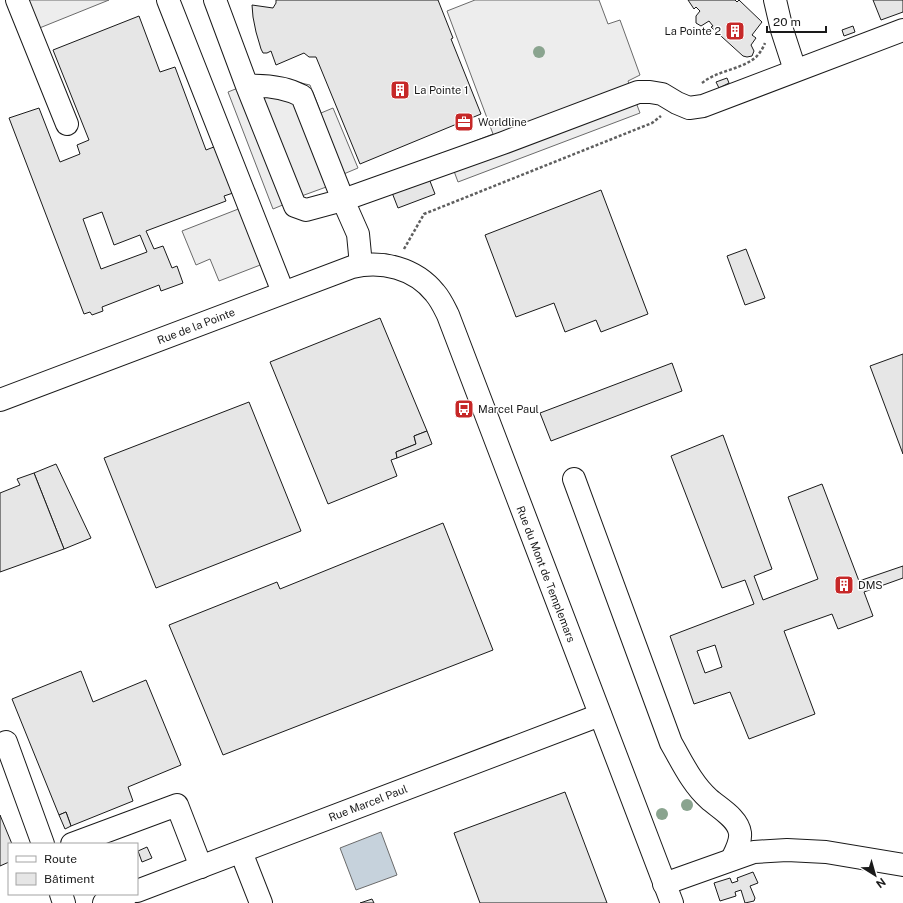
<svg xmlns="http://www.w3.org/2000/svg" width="903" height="903" font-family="'Public Sans',sans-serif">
	<rect width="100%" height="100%" fill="#fff"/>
	<!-- parking -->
	<g fill="#ededed" stroke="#6a6a6a">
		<polygon points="25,0 109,0 37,29"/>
		<polygon points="475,0 599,0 608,24 620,20 640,75 628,81 640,113 458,182 447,152 493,134 447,11"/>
		<polygon points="268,76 310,85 321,113 333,108 358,168 327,181 329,186 285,202 285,204 273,209 228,92"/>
		<polygon points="246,206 268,262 219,281 210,259 196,265 182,231"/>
	</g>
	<!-- water -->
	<polygon fill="#c6d2dc" stroke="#6a6a6a" points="381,832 397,875 356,890 340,848"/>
	<!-- building -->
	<g fill="#e6e6e6" stroke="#1a1a1a" fill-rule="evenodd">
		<polygon points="276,0 438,0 453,38 451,39 481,114 360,164 316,57 309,57 304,53 276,65 271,51 267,53 263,53 261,49 256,32 253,17 252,5 273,8 276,3"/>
		<polygon points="688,0 735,0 737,2 739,0 762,22 752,35 756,38 751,45 754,51 752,56 747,57 743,56 711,27 713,26 709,21 701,26 696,23 696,16 700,11 696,7 694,9"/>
		<polygon points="873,0 903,0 903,12 881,20"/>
		<path d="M 139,16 L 160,72 L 175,67 L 206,150 L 219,145 L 236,192 L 224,196 L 226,201 L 146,231 L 154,249 L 163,246 L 172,268 L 177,266 L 183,283 L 161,291 L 159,285 L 102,307 L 103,311 L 92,315 L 90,312 L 84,314 L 9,118 L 39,108 L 60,162 L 80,154 L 77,145 L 89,140 L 53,50 ZM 102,212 L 114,245 L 140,235 L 147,252 L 101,269 L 83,219 Z"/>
		<polygon points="853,26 855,32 844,36 842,30"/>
		<polygon points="727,78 729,83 719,88 716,82"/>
		<polygon points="428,176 435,194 398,208 391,190"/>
		<polygon points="601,190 648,314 601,332 596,320 565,332 554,303 516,317 485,235"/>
		<polygon points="746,249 765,298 745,305 727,256"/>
		<polygon points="380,318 427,431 414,436 416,444 396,452 397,458 391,460 397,476 328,504 270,362"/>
		<polygon points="903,354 903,454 870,366"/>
		<polygon points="672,363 682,391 551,441 540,413"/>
		<polygon points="249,402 301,531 156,588 104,458"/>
		<polygon points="427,431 432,444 397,458 396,452 416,444 414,436"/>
		<path d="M 723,435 L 772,569 L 754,576 L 763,600 L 818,579 L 788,497 L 822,484 L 859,581 L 903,566 L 903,578 L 864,592 L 873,616 L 838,629 L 832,614 L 784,631 L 815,714 L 749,739 L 730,692 L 694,704 L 670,636 L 754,604 L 745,580 L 722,588 L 671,456 ZM 715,645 L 722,667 L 705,673 L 697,651 Z"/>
		<polygon points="56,464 91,538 64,549 34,473"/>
		<polygon points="34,473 64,549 0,572 0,493 20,485 17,479"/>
		<polygon points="443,523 493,650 223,755 169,625 277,582 280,589"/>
		<polygon points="81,671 93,702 146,680 181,765 128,787 133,801 71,826 66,812 59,815 12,699"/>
		<polygon points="565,792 607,903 480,903 454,833"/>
		<polygon points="66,812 71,826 65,829 59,815"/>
		<polygon points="0,815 12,844 9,844 9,862 0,866"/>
		<polygon points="147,847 152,858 142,862 138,851"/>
		<polygon points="753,872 758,883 750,886 755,898 754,901 745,903 741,890 735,892 736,896 720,901 714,883 730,878 732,883 738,881 737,878"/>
		<polygon points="372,899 374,903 360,903"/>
	</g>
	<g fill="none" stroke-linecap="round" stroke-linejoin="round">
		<defs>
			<g id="minor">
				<polyline points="17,0 67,124"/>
				<polyline points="168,0 283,292"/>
				<path d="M 215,0 L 247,86 L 295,206 L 306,210 L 343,200 L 302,96 C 285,87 266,85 247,86"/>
				<polyline points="775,0 782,30 795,70"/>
				<polyline points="361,265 358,234 343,200 503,143 638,92 650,92 662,94 677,103 689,108 703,106 903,30"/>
				<path d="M 0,400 L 352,267 C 382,260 415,268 435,293 C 441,300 444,307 448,315 L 672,903"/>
				<path d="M 574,479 L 671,743 C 682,762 692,784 709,799 C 719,808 738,818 740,833 C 741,842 736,851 732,859"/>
				<polyline points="6,742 43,844"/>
				<polyline points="72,844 177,805 201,867"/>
				<polyline points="241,852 261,903"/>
				<polyline points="664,884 754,852 787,850 826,852 903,865"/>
				<polyline points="137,891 600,715"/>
				<polyline points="61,894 64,903"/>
				<polyline points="104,903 128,894"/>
			</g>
		</defs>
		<!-- minor casing -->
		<use href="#minor" stroke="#1a1a1a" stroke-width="24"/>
		<!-- path -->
		<g stroke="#5f5f5f" stroke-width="2.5" stroke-dasharray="3 2" stroke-linecap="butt">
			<path d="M 702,83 C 718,70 741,70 756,57 C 760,53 763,48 765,43"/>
			<polyline points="404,249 424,214 652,123 661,116"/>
		</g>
		<!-- minor -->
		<use href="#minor" stroke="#fff" stroke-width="22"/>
	</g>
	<!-- trees -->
	<g fill="#8aa48f">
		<circle cx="539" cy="52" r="6"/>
		<circle cx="687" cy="805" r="6"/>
		<circle cx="662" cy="814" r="6"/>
	</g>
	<!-- icons -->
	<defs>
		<symbol id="building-square" viewBox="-11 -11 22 22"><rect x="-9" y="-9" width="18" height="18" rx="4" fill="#c62828" stroke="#fff"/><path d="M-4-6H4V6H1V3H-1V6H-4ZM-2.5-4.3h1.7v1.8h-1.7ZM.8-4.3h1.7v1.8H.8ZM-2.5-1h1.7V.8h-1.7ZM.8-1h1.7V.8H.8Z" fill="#fff"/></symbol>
		<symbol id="office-square" viewBox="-11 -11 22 22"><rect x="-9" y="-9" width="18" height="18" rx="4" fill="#c62828" stroke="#fff"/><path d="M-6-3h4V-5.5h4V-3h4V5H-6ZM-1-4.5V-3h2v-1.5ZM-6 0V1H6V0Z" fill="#fff"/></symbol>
		<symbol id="bus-square" viewBox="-11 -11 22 22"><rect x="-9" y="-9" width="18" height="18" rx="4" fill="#c62828" stroke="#fff"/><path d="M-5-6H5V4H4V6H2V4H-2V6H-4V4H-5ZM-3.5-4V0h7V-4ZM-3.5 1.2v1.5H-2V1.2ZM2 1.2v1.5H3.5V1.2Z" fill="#fff"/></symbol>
	</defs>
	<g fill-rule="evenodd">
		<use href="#building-square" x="724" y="20" width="22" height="22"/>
		<use href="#building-square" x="389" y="79" width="22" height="22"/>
		<use href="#office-square" x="453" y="111" width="22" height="22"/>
		<use href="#bus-square" x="453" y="398" width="22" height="22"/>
		<use href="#building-square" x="833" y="574" width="22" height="22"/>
	</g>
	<g text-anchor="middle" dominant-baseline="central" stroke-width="3" stroke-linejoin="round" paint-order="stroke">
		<!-- poi labels -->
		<g font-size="11" fill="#1a1a1a" stroke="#fff" text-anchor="start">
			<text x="721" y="31" text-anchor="end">La Pointe 2</text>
			<text x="414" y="90">La Pointe 1</text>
			<text x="478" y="122">Worldline</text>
			<text x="478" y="409">Marcel Paul</text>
			<text x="858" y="585">DMS</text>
		</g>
		<!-- street labels -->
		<g font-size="11" fill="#1a1a1a" stroke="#fff">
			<text transform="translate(196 326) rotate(-21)">Rue de la Pointe</text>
			<text transform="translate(546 574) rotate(69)">Rue du Mont de Templemars</text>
			<text transform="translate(368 803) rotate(-21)">Rue Marcel Paul</text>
		</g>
	</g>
	<!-- legend -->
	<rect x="8" y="843" width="130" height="52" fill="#ffffff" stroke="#a3a3a3"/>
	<rect x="16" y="856" width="20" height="6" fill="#ffffff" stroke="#a3a3a3"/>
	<text x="44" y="863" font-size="12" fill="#1a1a1a">Route</text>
	<rect x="16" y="873" width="20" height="12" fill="#e6e6e6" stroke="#a3a3a3"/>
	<text x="44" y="883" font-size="12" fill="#1a1a1a">Bâtiment</text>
	<!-- north arrow -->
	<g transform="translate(875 875) rotate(143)" stroke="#ffffff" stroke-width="3" paint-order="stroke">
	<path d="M0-3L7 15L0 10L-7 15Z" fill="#1a1a1a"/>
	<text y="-6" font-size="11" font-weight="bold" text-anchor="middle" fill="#1a1a1a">N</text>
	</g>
	<!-- scale -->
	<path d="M767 26v6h59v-6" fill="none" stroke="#1a1a1a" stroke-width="2"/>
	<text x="773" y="26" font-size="12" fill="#1a1a1a" stroke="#ffffff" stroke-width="3" paint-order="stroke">20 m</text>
</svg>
